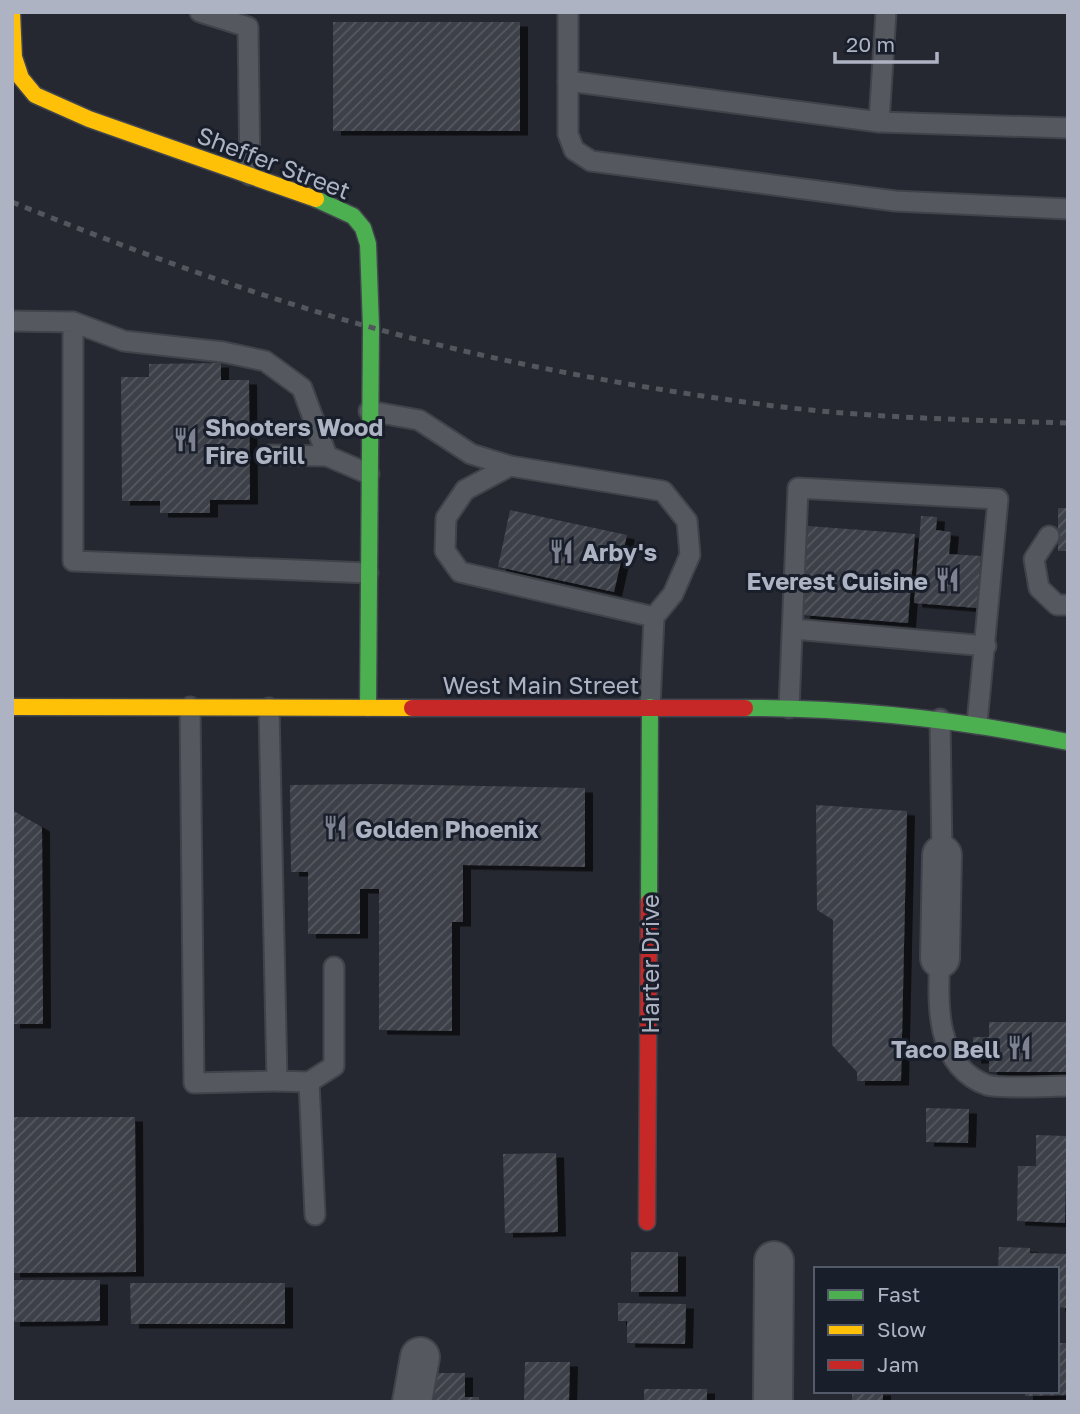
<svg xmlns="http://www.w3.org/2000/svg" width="1080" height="1414" font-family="'Golos Text',sans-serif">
	<defs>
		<pattern id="building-hatch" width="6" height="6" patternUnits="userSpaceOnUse" patternTransform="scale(1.75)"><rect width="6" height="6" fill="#3d4048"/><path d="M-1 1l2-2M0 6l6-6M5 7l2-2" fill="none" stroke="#565961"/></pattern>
		<filter id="shadow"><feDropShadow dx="8" dy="4.5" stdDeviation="0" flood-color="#0009"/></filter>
	</defs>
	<rect width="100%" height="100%" fill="#252830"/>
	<!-- building -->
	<g fill="url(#building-hatch)" filter="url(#shadow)">
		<rect x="333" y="22" width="187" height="109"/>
		<polygon points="221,363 221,380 249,380 250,500 210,500 210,513 160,513 160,501 122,501 121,377 149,377 149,364"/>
		<rect x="1058" y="508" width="10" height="43"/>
		<polygon points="510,510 627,535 614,592 498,567"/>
		<polygon points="921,516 937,517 936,530 951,532 949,554 981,556 977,608 914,603"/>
		<polygon points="808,526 915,534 908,623 802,615"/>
		<polygon points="378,784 585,788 585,867 463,865 463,922 452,922 452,1031 379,1030 379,889 360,889 360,934 308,934 308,872 291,872 290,785"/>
		<polygon points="816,805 907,811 901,1081 857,1081 857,1072 832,1045 833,920 817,910"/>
		<polygon points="12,810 42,827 43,1024 12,1024"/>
		<polygon points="989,1022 1068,1022 1068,1072 989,1072 989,1059 973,1059 973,1037 989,1037"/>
		<polygon points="926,1108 969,1109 968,1143 926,1142"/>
		<polygon points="12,1117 135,1117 136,1272 12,1273"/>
		<polygon points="1036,1135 1067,1136 1065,1223 1017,1221 1018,1166 1036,1166"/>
		<polygon points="556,1153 558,1232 505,1233 503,1154"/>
		<polygon points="999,1247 1030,1248 1030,1253 1068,1254 1068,1308 1057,1307 1057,1269 998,1269"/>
		<rect x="631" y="1252" width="47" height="40"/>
		<polygon points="12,1280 100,1280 100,1321 12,1322"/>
		<polygon points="130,1283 285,1283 285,1324 131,1324"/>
		<polygon points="618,1303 686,1304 685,1344 627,1343 627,1321 618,1321"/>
		<polygon points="1057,1343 1068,1343 1068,1395 1025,1396 1025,1391 1057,1391"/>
		<polygon points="525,1362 570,1362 569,1401 524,1400"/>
		<polygon points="425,1373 465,1373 465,1397 479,1397 479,1402 425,1402"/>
		<rect x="644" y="1389" width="63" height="13"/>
		<rect x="852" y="1391" width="31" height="11"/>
	</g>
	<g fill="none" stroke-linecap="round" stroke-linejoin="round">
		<defs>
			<g id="lane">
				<polyline points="200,12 248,27 250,175"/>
				<polyline points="568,12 568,134 574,150 591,161 895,201 1068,209"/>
				<polyline points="568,81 879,122 1068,128"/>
				<polyline points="879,122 886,12"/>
				<polyline points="12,321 73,322 73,561 368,573"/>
				<polyline points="73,322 124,341 223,352 265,361 302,388 327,456 369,474"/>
				<polyline points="369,411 419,420 471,454 510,466 663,491 687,521 690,555 673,594 654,617 650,707"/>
				<polyline points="270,455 327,456"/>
				<polyline points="510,466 465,490 446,518 445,551 460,572 654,617"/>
				<polyline points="1049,536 1034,559 1039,588 1057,605 1068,605"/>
				<polyline points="793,629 986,646"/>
				<polyline points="190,707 194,1083 277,1081 269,708"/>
				<polyline points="789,708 798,488 998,499 977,724"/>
				<polyline points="940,719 942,855"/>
				<path d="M 940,958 C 937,1003 935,1066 987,1085 C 999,1089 1051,1086 1068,1086"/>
				<polyline points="277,1081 309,1082 334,1066 334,967"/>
				<polyline points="309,1082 315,1215"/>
			</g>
			<g id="street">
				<polyline points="940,958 942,855"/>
				<polyline points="412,1402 420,1357"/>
				<polyline points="773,1402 774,1261"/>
			</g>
			<g id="fast">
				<polyline points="316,199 353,216 363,228 368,244 371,327 368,708"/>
				<path d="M 745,708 C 854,708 962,720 1068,742"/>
				<polyline points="649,902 650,707"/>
			</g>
			<g id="slow">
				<polyline points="12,12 14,57 21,78 35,95 89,119 316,199"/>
				<polyline points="12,707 412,708"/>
			</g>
			<g id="jam">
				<polyline points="412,708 745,708"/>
				<polyline points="647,1222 649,902"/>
			</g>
		</defs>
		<!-- lane casing -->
		<use href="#lane" stroke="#41434a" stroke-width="23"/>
		<!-- street casing -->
		<use href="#street" stroke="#41434a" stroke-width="42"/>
		<!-- fast casing -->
		<use href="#fast" stroke="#42454d" stroke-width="19"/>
		<!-- slow casing -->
		<use href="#slow" stroke="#42454d" stroke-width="19"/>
		<!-- jam casing -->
		<use href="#jam" stroke="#42454d" stroke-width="19"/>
		<!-- lane -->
		<use href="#lane" stroke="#55585f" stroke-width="19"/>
		<!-- street -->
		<use href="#street" stroke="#55585f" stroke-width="38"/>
		<!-- fast -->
		<use href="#fast" stroke="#4caf50" stroke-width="16"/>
		<!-- slow -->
		<use href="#slow" stroke="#ffc107" stroke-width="16"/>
		<!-- jam -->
		<use href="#jam" stroke="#c62828" stroke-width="16"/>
		<!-- rail -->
		<path stroke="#54565d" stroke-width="5" stroke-dasharray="7 7" stroke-linecap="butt" d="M 12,202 C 143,255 277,304 415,339 C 532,369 653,390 774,406 C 871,418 970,420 1068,423"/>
	</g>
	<!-- icons -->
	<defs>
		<symbol id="restaurant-bare" viewBox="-9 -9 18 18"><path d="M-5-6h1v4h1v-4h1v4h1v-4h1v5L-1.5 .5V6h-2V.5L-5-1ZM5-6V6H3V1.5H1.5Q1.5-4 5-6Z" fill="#7e8290" stroke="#191e2b" stroke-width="2.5" paint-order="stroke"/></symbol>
	</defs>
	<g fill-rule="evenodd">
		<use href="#restaurant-bare" x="168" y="422" width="35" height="35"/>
		<use href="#restaurant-bare" x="544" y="534" width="35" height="35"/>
		<use href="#restaurant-bare" x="930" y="562" width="35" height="35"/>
		<use href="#restaurant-bare" x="318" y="810" width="35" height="35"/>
		<use href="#restaurant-bare" x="1002" y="1030" width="35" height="35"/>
	</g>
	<g text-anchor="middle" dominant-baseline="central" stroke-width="6" stroke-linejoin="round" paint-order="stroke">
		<!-- street labels -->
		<g font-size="24" fill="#aeb3c3" stroke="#191e2b">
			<text transform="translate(274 162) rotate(21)">Sheffer Street</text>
			<text x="541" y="684">West Main Street</text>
			<text transform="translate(649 964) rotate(-90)">Harter Drive</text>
		</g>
		<!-- poi labels -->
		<g font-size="24" font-weight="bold" fill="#aeb3c3" stroke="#191e2b" text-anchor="start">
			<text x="205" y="426">Shooters Wood<tspan x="205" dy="28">Fire Grill</tspan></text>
			<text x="582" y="551">Arby's</text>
			<text x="928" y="580" text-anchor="end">Everest Cuisine</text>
			<text x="355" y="828">Golden Phoenix</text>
			<text x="1000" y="1048" text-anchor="end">Taco Bell</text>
		</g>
	</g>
	<!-- border -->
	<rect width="1080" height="1414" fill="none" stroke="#aeb3c3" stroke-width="28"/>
	<!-- legend -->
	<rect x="814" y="1267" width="245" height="126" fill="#191e2b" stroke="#555a68" stroke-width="2"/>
	<rect x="828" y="1290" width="35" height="10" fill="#4caf50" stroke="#555a68" stroke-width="2"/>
	<text x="877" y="1302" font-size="21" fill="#aeb3c3">Fast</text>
	<rect x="828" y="1325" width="35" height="10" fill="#ffc107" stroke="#555a68" stroke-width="2"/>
	<text x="877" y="1337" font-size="21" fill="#aeb3c3">Slow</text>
	<rect x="828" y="1360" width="35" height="10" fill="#c62828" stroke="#555a68" stroke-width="2"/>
	<text x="877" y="1372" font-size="21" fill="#aeb3c3">Jam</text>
	<!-- scale -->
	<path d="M835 52v10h102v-10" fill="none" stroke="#aeb3c3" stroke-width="3.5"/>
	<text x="846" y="52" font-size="21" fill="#aeb3c3" stroke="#191e2b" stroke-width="5" paint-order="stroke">20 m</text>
</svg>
